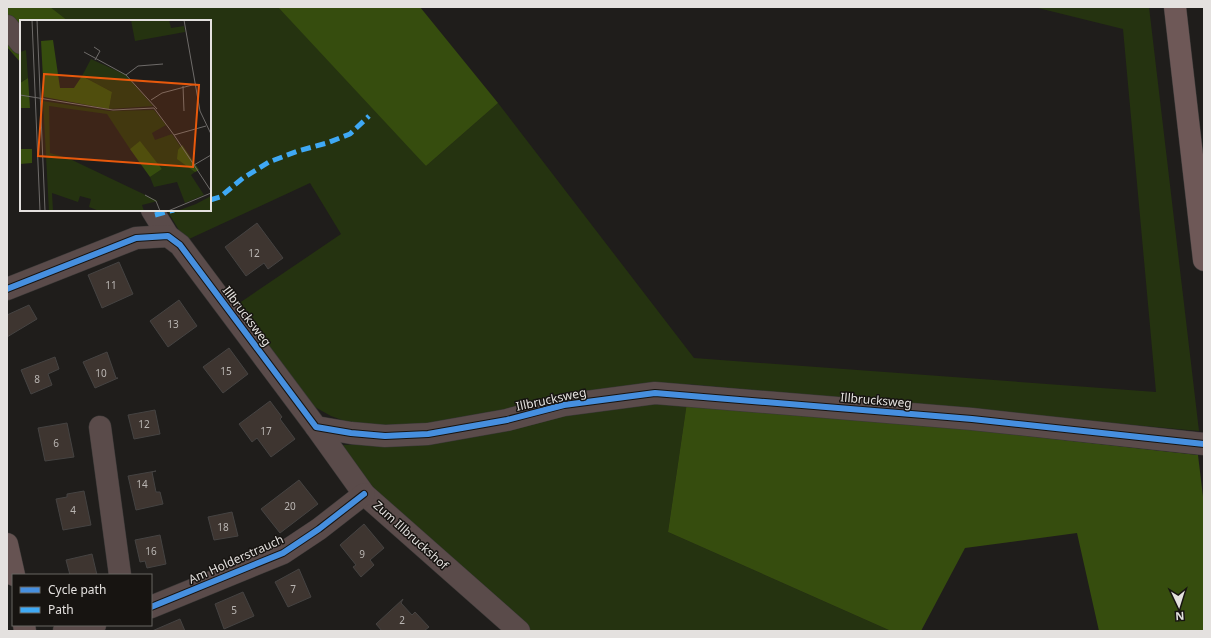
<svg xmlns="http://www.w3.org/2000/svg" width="1211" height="638" font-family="'Noto Sans',sans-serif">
	<rect width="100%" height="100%" fill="#1f1d1b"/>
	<!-- green -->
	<g fill="#253310">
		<polygon points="49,7 298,7 426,166 498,103 694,358 1156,392 1123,29 1034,7 1149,7 1199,431 687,384 616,388 495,414 400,427 353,424 331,416 313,406 235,306 341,234 310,183 189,239 186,235 183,237 167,210 210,210 210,21 67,21"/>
		<polygon points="687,402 668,532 891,631 529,631 366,482 342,445 422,442 590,408"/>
	</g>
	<!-- forest -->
	<g fill="#364d0e">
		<polygon points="7,7 50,7 68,21 21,21 21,63 7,47"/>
		<polygon points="278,7 420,7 498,103 426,166"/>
		<polygon points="687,402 920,424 1198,455 1204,505 1204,631 1099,631 1077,533 965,548 921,631 891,631 668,532"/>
	</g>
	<!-- building -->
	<g fill="#3e3530" stroke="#454342">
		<polygon points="257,223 283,258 268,269 264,263 246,276 225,247"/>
		<polygon points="119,262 133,294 102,308 88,275"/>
		<polygon points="179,300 197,326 168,347 150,321"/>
		<polygon points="29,305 37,319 7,337 7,315"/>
		<polygon points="229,348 248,374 223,393 203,367"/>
		<polygon points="107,352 116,378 118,378 95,388 83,362"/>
		<polygon points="55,357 59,369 48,374 52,385 31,394 21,370"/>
		<polygon points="270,401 282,417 280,419 295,439 271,457 257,438 252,442 239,424"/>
		<polygon points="155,410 160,434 134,439 128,415"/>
		<polygon points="67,423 74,457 45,461 38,428"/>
		<polygon points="156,471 152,472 156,492 160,492 163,504 136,510 128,476"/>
		<polygon points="299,480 318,504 280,533 261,509"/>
		<polygon points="84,491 91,525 63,530 56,499 67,497 67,494"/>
		<polygon points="232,512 238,536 214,540 208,517"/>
		<polygon points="364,524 384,548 370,560 374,565 361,577 353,567 356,565 340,545"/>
		<polygon points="160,535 166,564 147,568 145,561 140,562 135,540"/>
		<polygon points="92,554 97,575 70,575 66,560"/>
		<polygon points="299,569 311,597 288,607 275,582"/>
		<polygon points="243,592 254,616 224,629 215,604"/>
		<polygon points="403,599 401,603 412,615 415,612 429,627 424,631 382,631 376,624"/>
		<polygon points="180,619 185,631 152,631"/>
	</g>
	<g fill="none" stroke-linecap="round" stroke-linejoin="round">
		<defs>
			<g id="minor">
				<polyline points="7,26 21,43"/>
				<polyline points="152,210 168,236"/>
				<polyline points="7,289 136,238 168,236 180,245 316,427 351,433 385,436 428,434 507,420 564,405 655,393 972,419 1204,444"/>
				<polyline points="100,427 120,575"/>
				<polyline points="316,427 364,494 519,631"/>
				<polyline points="151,607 283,553 319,529 364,494"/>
				<polyline points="64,631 95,625"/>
			</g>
			<g id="major">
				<polyline points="7,544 14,575"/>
				<polyline points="24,625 25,631"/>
			</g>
			<polyline id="highway" points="1175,7 1204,260"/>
		</defs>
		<!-- minor casing -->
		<use href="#minor" stroke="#3a3837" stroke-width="23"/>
		<!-- major casing -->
		<use href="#major" stroke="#3a3837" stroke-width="23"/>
		<!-- highway casing -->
		<use href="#highway" stroke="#3a3837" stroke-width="23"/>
		<!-- minor -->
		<use href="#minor" stroke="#5a4b4a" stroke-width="22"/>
		<!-- major -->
		<use href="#major" stroke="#665352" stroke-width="22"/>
		<!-- highway -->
		<use href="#highway" stroke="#6e5857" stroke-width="22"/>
		<!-- quiet -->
		<g stroke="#3fa9f5" stroke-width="5" stroke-dasharray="10 5" stroke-linecap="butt">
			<polyline points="210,200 220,197 243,178 269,162 298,151 327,143 350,134 369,116"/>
			<polyline points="155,215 174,210"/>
		</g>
		<defs>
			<g id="cycleway">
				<polyline points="7,289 136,238 168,236 180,245 316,427 351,433 385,436 428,434 507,420 564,405 655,393 972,419 1204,444"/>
				<polyline points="151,607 283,553 319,529 364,494"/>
			</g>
		</defs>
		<!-- cycleway casing -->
		<use href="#cycleway" stroke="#171411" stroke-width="8"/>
		<!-- cycleway -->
		<use href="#cycleway" stroke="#468fdf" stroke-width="6"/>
	</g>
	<g text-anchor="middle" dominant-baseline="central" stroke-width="3" stroke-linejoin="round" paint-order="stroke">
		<!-- number labels -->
		<g font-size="10" fill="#bab6b3">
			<text x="254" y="253">12</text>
			<text x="111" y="285">11</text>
			<text x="173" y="324">13</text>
			<text x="226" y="371">15</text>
			<text x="101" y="373">10</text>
			<text x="37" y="379">8</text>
			<text x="144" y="424">12</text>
			<text x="266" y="431">17</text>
			<text x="56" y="443">6</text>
			<text x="142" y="484">14</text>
			<text x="290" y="506">20</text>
			<text x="73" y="510">4</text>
			<text x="223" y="527">18</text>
			<text x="151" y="551">16</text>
			<text x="362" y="554">9</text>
			<text x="293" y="589">7</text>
			<text x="234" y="610">5</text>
			<text x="402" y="620">2</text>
		</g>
		<!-- street labels -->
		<g font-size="12" fill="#e4e1df" stroke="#171411">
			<text transform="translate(247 316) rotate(53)">Illbrucksweg</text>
			<text transform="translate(551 399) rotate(-12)">Illbrucksweg</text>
			<text transform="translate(876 400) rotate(5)">Illbrucksweg</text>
			<text transform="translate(411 535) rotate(42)">Zum Illbruckshof</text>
			<text transform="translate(236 559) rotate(-24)">Am Holderstrauch</text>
		</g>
	</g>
	<!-- overview -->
	<g transform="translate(20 20)">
		<rect width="191" height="191" fill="#1f1d1b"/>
		<path d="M 111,0 L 149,0 L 151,8 L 164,6 L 165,12 L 115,21 ZM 6,30 L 8,58 L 0,63 L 0,32 ZM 71,39 L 106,55 L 133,86 L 89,89 L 92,72 L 62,56 ZM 23,81 L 89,91 L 134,90 L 146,105 L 132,113 L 135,120 L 152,114 L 160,126 L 163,141 L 175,152 L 171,155 L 184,175 L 165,183 L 157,162 L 134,167 L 130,157 L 142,149 L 120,122 L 110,129 L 87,94 L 29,86 L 30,133 L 50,139 L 138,181 L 122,185 L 124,191 L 79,191 L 69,187 L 71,179 L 60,176 L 58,182 L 32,173 L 33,191 L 29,191 ZM 191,176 L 191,191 L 157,191 L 176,184 Z" fill="#253310"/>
		<path d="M 33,20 L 40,68 L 54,68 L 62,56 L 92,72 L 89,89 L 24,77 L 21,21 ZM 8,58 L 10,88 L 0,88 L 0,63 ZM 120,121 L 142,149 L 130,157 L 110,129 ZM 162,125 L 179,150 L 175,152 L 157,139 L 158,130 ZM 0,129 L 12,129 L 12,143 L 0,144 Z" fill="#364d0e"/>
		<path fill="none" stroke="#6e6b69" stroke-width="1" d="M 12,0 L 20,191M 17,0 L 25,191M 164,0 L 180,91 L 191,114M 74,27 L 80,31 L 75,40M 64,32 L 106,55 L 137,89M 106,55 L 118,46 L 143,44M 163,66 L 164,91M 0,75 L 93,90 L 134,88 L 154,115 L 186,106M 131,80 L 142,73 L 176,64M 154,115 L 174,145 L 191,135M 174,145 L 191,171M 125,175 L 136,181 L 140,191M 148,191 L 191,173"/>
		<path fill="#e8590c" fill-opacity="0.15" stroke="#e8590c" stroke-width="2" d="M 24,54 L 179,65 L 173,147 L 18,136 Z"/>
		<rect width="191" height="191" fill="none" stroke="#e4e1df" stroke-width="2"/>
	</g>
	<!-- border -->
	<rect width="1211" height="638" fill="none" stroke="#e4e1df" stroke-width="16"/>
	<!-- legend -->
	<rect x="12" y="574" width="140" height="52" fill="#171411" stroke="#696663"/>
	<rect x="20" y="587" width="20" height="6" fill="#468fdf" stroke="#696663"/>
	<text x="48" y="594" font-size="12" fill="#e4e1df">Cycle path</text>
	<rect x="20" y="607" width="20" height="6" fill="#3fa9f5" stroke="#696663"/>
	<text x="48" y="614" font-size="12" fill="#e4e1df">Path</text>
	<!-- north arrow -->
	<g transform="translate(1179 606) rotate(176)" stroke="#171411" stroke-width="3" paint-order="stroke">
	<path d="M0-3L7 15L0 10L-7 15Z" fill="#e4e1df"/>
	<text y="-6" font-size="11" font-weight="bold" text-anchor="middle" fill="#e4e1df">N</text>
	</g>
</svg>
